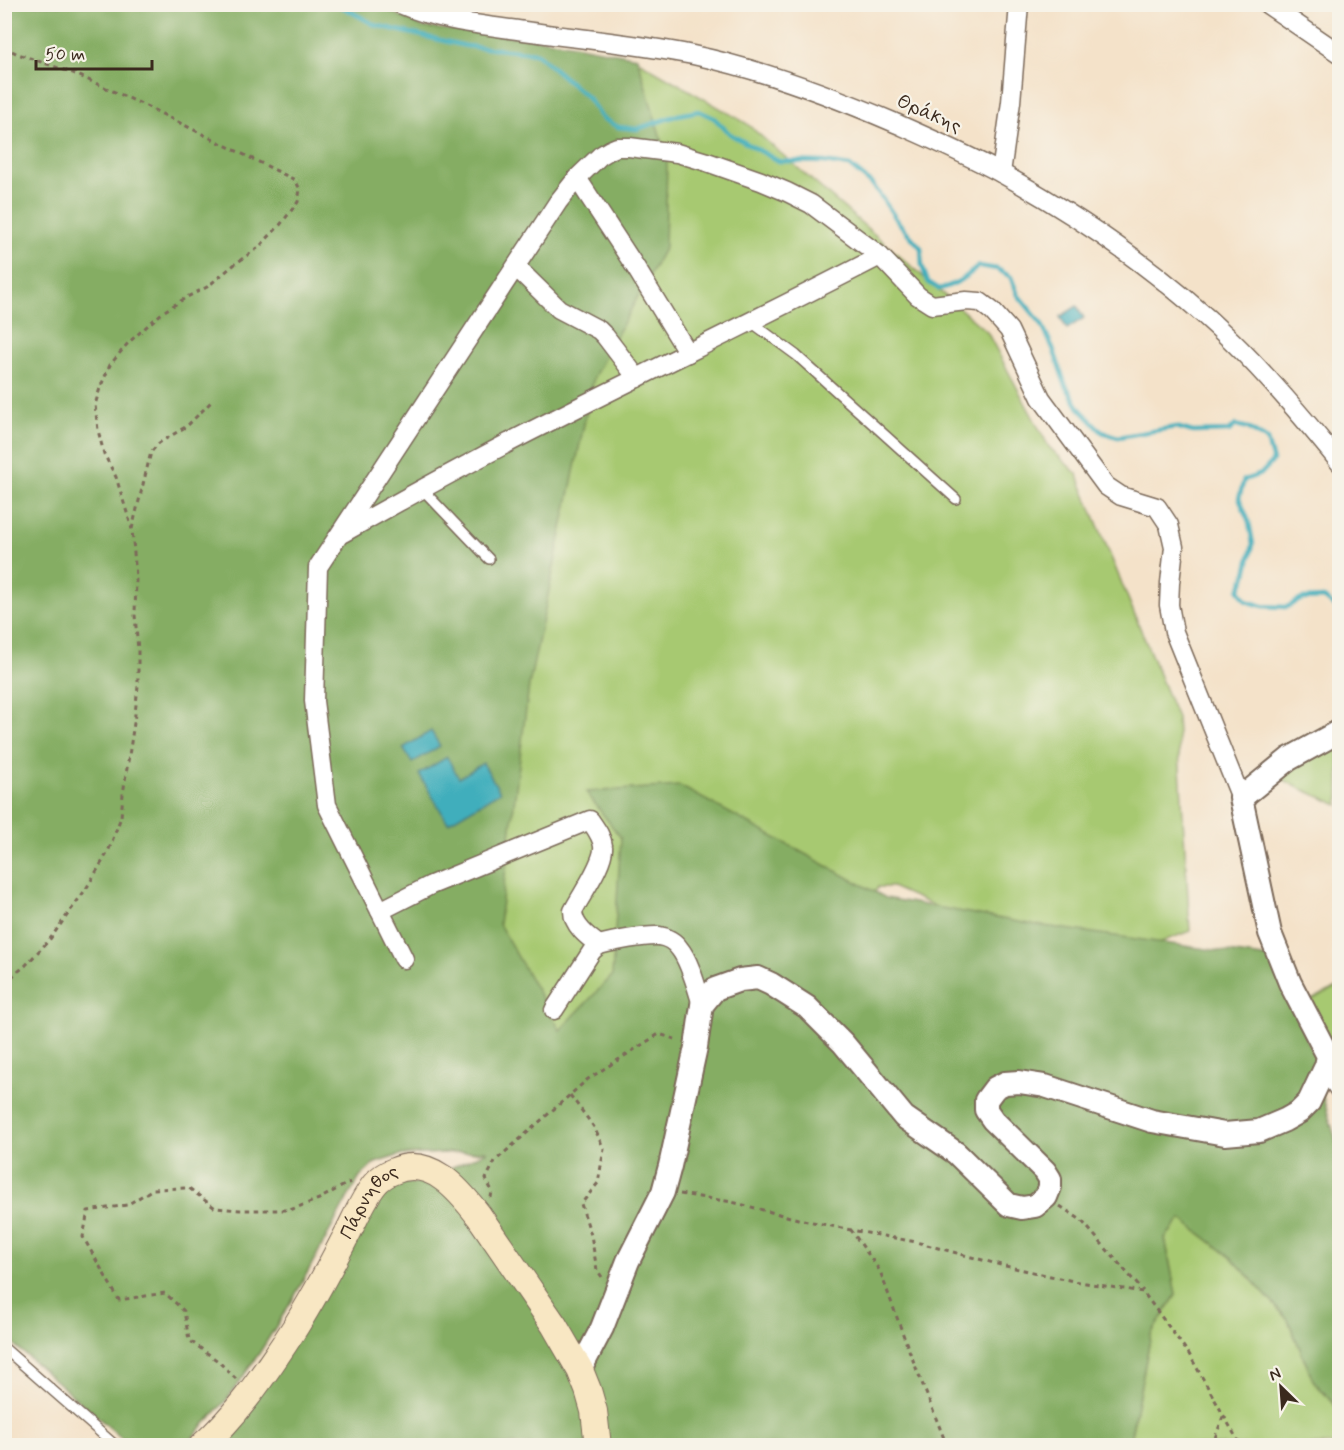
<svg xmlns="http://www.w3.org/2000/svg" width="1344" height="1450" font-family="Mynerve,sans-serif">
	<rect width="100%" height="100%" fill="#f7f3e8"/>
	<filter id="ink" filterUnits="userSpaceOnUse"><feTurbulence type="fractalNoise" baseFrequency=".0167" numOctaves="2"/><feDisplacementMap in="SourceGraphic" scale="12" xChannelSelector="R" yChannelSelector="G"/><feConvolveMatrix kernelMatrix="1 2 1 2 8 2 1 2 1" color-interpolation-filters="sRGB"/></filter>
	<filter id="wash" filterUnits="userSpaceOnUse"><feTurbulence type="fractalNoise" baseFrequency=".008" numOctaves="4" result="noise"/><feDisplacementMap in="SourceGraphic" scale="24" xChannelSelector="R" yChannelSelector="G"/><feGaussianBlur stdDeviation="1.35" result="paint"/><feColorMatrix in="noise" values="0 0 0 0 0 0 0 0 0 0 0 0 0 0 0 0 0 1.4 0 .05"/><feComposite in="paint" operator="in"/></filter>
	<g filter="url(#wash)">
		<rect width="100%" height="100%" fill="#f4e2c9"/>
		<!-- green -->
		<g fill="#a7c971" stroke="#717a48" stroke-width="1.5">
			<polygon points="5,5 422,31 635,59 746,123 987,332 1049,447 1077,474 1177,718 1190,931 1083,972 892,887 878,887 866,906 491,1151 400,1155 375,1163 360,1177 348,1197 293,1299 260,1352 228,1398 186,1445 130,1445 5,1337"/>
			<polygon points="1339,744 1339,805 1297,787 1279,777"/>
			<polygon points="1337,987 1339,988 1339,1073 1337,1065 1307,1002"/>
			<polygon points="1181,1219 1232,1258 1288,1320 1313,1380 1339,1410 1339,1445 1129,1446 1151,1334 1176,1295 1165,1238"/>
		</g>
		<!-- forest -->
		<polygon fill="#85ad63" stroke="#606c40" stroke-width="1.5" points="5,5 377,5 423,27 547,40 637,57 667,159 665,247 594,377 529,685 499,924 560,1030 612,976 621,838 586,792 680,786 886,898 1030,924 1270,958 1315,1057 1323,1098 1339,1150 1339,1410 1313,1380 1288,1320 1232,1258 1181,1219 1165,1238 1176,1295 1151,1334 1129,1445 204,1445 377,1191 394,1183 418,1183 488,1151 400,1155 375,1163 360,1177 348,1197 293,1299 260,1352 228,1398 186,1445 130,1445 5,1337"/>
		<!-- water -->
		<g fill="#3faebc" stroke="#3d6c6d" stroke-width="1.5">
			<polygon points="1077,306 1084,318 1067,329 1060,317"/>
			<polygon points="431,731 440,746 412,763 403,748"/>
			<polygon points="447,757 459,778 483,763 500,792 448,823 419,774"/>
		</g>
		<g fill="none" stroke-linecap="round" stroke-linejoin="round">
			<!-- stream -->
			<path stroke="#3faebc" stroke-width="4.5" d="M 337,4 L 375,25 L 466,46 L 536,53 L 588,98 L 602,118 L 618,127 L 637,129 L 678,115 L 699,111 L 714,118 L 730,134 L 778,161 L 824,162 L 850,166 L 873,185 L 899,223 L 921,248 L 922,266 L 928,282 L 939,289 C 956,285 966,277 979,266 L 997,269 L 1011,277 L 1018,295 L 1041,323 L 1053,348 L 1065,384 L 1079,408 L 1102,432 L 1118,437 L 1176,427 L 1193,432 L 1229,431 L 1236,425 L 1248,428 L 1267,440 L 1273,461 L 1261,474 L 1244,480 L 1239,498 L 1249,522 L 1253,544 L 1245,578 L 1239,590 L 1246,601 L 1263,606 L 1287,607 L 1302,599 L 1324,598 L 1340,611"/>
		</g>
	</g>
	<g filter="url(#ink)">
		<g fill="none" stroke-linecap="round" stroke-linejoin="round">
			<defs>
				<g id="service">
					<polyline points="751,322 796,355 956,499"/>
					<polyline points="422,489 489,559"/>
					<polyline points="4,1348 116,1446"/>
				</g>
				<g id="minor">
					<path d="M 400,4 C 434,19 473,24 510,29 C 571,38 633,43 693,55 C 760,69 830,95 893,122 C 929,138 966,154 1001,173 C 1084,219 1164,275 1232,341 C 1271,379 1306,421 1340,463"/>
					<polyline points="1267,4 1340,54"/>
					<polyline points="1001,173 1011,102 1019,4"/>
					<polyline points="577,178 636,268 688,353"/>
					<polyline points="516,267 559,309 599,330 605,336 637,378"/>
					<path d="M 343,533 C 414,493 486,453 559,417 C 666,363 774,311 880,256"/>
					<path d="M 380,911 L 431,885 L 590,820 C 595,828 602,836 603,846 C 605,862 581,895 573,911 C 573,926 588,937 599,945 C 614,941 645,935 659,936 C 667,937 675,942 679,948 C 690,961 697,989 702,1005"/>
					<polyline points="404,959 327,805 314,701 318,567 558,202 577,178 600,156 610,150 617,147 629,147 677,153 707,162 761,181 787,192 811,204 880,256 918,296 932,305 966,301 980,302 992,311 1009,330 1041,398 1106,486 1121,496 1157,507 1169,525 1174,547 1170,583 1169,605 1174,632 1241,798"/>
					<polyline points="554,1010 592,951 599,945"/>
					<polyline points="1324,1072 1334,1082 1340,1091"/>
				</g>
				<polyline id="tertiary" points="580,1370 602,1328 628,1261 663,1192 670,1166 696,1047 702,1005 715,989 740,980 758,978 771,984 807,1007 843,1043 904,1117 956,1153 1009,1205 1022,1208 1035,1206 1046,1197 1050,1187 1050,1179 1045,1171 993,1120 986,1110 986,1100 995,1088 1005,1083 1019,1082 1045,1086 1152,1121 1225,1134 1259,1131 1285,1120 1299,1112 1309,1102 1326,1066 1328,1056 1290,983 1270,933 1241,798 1289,759 1340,731"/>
				<g id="secondary">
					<path id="s1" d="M 202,1446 C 235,1417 261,1379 285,1343 C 307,1310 326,1275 344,1240 C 354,1222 362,1200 375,1184 C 380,1178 386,1174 394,1171 C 430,1155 459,1190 479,1216 L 554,1325 L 580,1370 L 588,1390 L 594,1411 L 598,1446"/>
				</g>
			</defs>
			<!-- service casing -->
			<use href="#service" stroke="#7c6a5a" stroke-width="12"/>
			<!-- minor casing -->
			<use href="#minor" stroke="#7c6a5a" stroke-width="21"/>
			<!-- tertiary casing -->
			<use href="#tertiary" stroke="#7c6a5a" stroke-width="26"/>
			<!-- secondary casing -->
			<use href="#secondary" stroke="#7c6a5a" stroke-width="28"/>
			<!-- path -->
			<g stroke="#7c6a5a" stroke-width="3" stroke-dasharray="4.5 4.5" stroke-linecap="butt">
				<polyline points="4,47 18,54 73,73 146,106 295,180 300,189 298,202 280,225 259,247 235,264 207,287 187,297 163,312 128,343 110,365 100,388 95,405 98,430 104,454 116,477 132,529"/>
				<polyline points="4,983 25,966 50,939 86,889 108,852 121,817 123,794 134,723 138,686 138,650 135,615 136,577 132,529 151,452 159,443 187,426 211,402"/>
				<polyline points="570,1095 594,1127 604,1149 598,1183 581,1204 591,1235 597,1270 602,1277"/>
				<polyline points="680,1194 732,1202 798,1219 851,1230"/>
				<polyline points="491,1198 492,1191 486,1179 495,1161 588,1079 659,1034 678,1040"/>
				<polyline points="1060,1206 1081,1220 1143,1291"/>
				<polyline points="236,1379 218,1361 189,1340 184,1311 165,1293 119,1300 83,1237 88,1211 127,1205 153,1189 189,1188 215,1208 240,1210 290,1210 319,1199 350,1182"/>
				<polyline points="947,1446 907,1345 880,1271 851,1230 916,1242 1001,1265 1073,1281 1143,1292 1189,1354 1241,1446"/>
				<polyline points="1212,1446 1224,1414"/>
			</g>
			<!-- service -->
			<use href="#service" stroke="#fff" stroke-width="9"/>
			<!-- minor -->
			<use href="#minor" stroke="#fff" stroke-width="18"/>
			<!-- tertiary -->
			<use href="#tertiary" stroke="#fff" stroke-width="22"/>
			<!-- secondary -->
			<use href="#secondary" stroke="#f8e7c3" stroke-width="26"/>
		</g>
	</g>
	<g text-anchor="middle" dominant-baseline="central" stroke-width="4.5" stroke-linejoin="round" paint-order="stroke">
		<!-- street labels -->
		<g font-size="20" fill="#3b2a1e" stroke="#f7f3e8">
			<text transform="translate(929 114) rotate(24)">Θράκης</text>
			<text stroke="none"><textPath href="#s1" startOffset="298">Πάρνηθος</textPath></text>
		</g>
	</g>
	<!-- margin -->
	<rect width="1344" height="1450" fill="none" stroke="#f7f3e8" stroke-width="24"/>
	<!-- north arrow -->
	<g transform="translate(1281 1387) rotate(335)" stroke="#f7f3e8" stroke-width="4.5" paint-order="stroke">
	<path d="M0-4.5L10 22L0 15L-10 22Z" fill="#3b2a1e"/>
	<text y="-9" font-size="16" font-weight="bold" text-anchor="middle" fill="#3b2a1e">N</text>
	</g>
	<!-- scale -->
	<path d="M36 60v9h116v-9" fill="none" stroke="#3b2a1e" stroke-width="3"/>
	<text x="45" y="60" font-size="18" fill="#3b2a1e" stroke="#f7f3e8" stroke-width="4.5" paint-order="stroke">50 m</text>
</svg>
